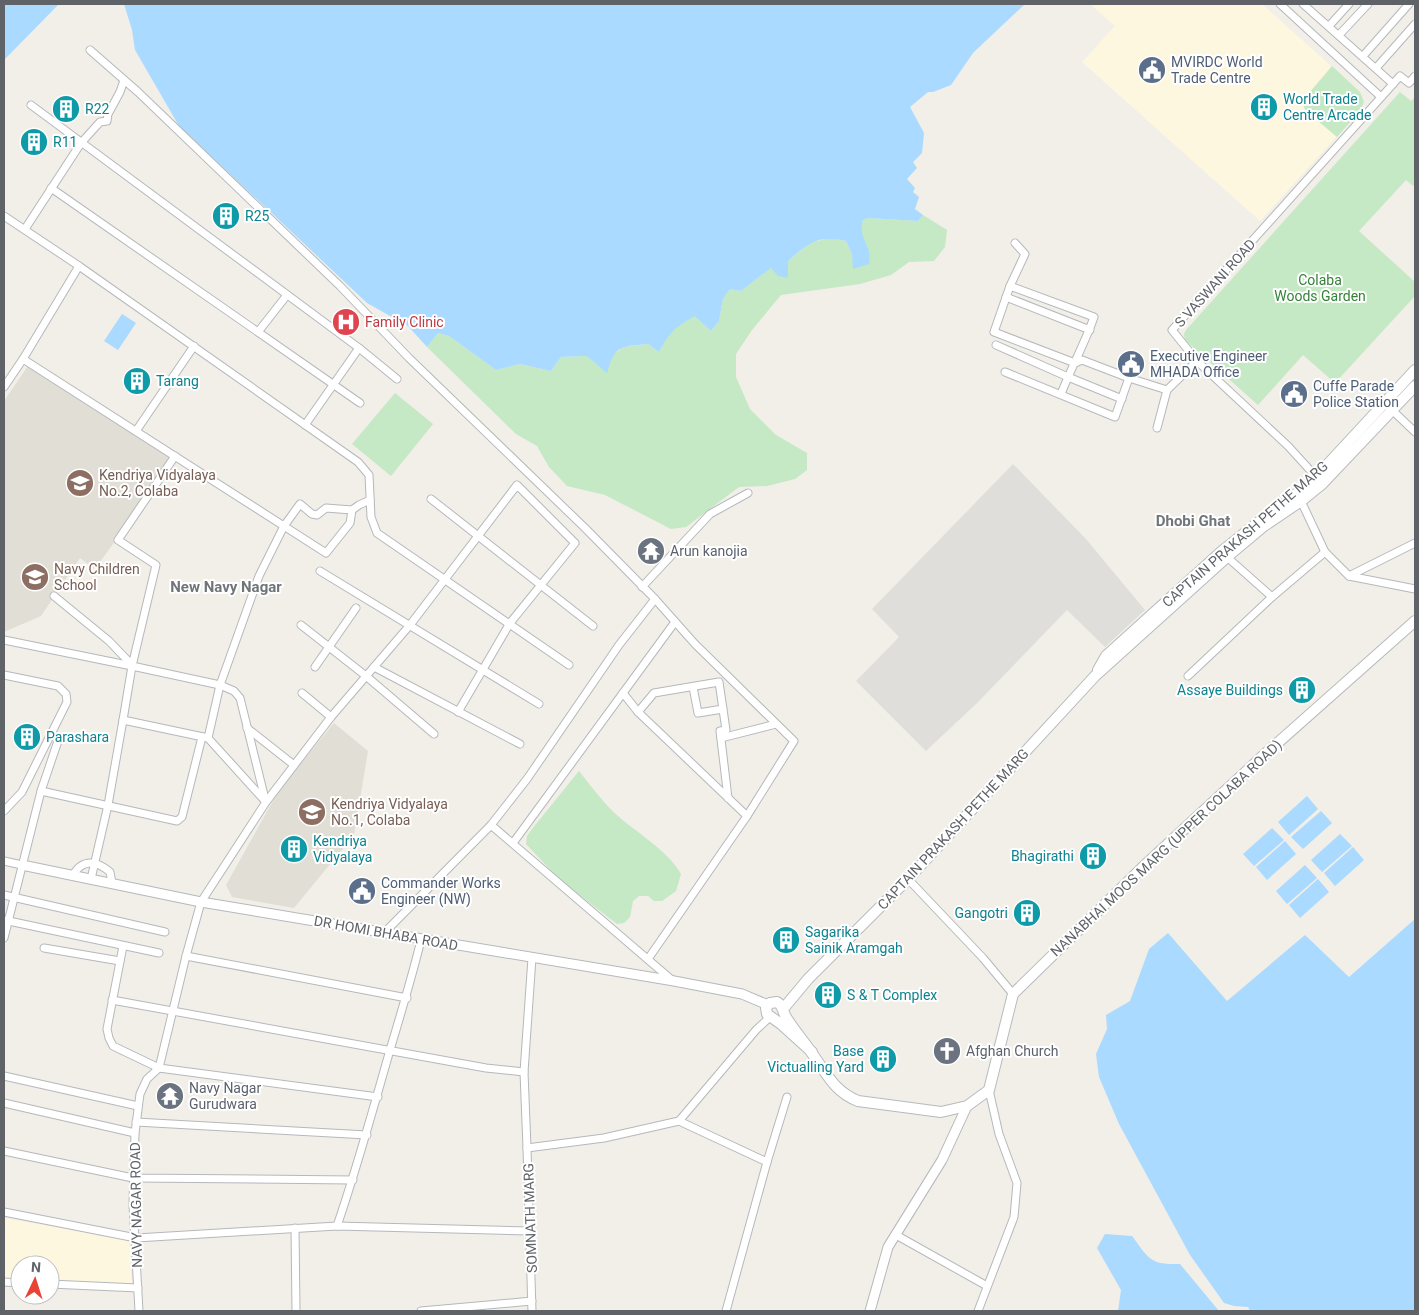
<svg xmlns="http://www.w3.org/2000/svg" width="1419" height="1315" font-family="Roboto,sans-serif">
	<rect width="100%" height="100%" fill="#f1efe8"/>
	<!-- commercial -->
	<g fill="#fef7e0">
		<polygon points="1090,4 1262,4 1360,92 1364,102 1360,111 1260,221 1082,62 1115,26"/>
		<polygon points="4,1218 129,1240 132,1286 50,1282 50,1265 20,1265 20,1281 4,1280"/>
	</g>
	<!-- industrial -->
	<polygon fill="#e0deda" points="1013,464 1086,539 1145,610 1105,647 1067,610 977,703 926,751 856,681 899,637 872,609"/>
	<!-- education -->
	<g fill="#e1ded6">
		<polygon points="30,363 176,456 95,569 80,558 41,616 4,632 4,401"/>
		<polygon points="334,723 368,751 354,835 294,908 232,897 226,885 279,790"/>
	</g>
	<!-- green -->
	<g fill="#c5e8c5">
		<polygon points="1332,66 1360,92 1364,102 1360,111 1337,137 1305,110 1303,104 1304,99"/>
		<polygon points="1400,92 1411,101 1415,97 1415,183 1413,186 1406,180 1359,231 1415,282 1415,296 1335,383 1303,355 1258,405 1185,340 1184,334 1186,330"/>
		<path d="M 923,215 L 947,230 L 945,247 L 934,261 L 909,262 L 891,275 L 860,284 L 781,295 L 752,330 L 736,354 L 736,377 L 750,409 L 776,435 L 807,453 L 807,470 L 795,479 L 767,486 L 739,487 L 686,527 L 671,529 L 605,495 L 567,486 L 549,467 L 537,446 L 516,434 L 427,347 L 438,333 L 449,336 L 496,370 L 520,364 L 551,371 L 561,357 L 612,355 L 624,347 L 648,344 L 659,352 C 669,332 676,326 695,315 L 711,331 L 719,321 L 723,299 L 730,289 L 741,291 L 772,267 L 788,261 L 810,243 L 828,238 L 846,241 L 852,254 L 863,220 L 868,218 L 918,221 Z"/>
		<polygon points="395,393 433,424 391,476 352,444"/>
		<path d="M 579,771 C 591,786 604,804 619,817 C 639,834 669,852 681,874 L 676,891 L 662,901 L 654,901 L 648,896 L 639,896 L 633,901 L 630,917 L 624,923 L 617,924 L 560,880 L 526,844 L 527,836 L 532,829 Z"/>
	</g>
	<!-- water -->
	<g fill="#aadaff">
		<polygon points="4,4 59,4 4,60"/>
		<path d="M 124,4 L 1025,4 L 973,53 L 951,85 L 933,92 L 928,92 L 910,107 L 924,133 L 922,153 L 913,162 L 917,168 L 907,179 L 915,188 L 913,192 L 919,197 L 915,209 L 923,215 L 918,221 L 868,218 L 863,220 C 857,239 873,245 869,264 L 853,269 L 852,254 L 846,241 C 815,235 810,243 788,261 L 788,278 L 778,276 L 771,268 L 741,291 L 730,289 L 723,299 L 719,321 L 711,331 L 695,316 C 676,326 669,333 659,352 L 648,344 C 620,347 615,345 607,373 L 587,356 L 561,357 L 551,371 L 520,364 L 496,370 L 449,336 L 438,333 L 427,347 L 408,326 L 367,303 L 179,126 L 135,50 L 132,30 Z"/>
		<polygon points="122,314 136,323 118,350 104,341"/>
		<polygon points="1307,796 1318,809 1289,835 1278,822"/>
		<polygon points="1321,811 1332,823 1303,849 1291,837"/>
		<polygon points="1272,828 1284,840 1254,866 1243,854"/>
		<polygon points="1340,834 1352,846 1322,872 1311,860"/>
		<polygon points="1285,841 1296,854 1267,880 1256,867"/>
		<polygon points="1353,847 1364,860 1335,886 1324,873"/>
		<polygon points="1305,865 1317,878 1287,904 1276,891"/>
		<polygon points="1318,879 1329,892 1300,918 1289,905"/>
		<polygon points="1415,919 1415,1311 1250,1311 1248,1307 1234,1306 1224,1303 1190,1255 1119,1124 1099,1077 1096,1054 1107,1029 1106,1015 1130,1001 1149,949 1168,933 1227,1001 1305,935 1349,977"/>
		<path d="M 1105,1234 L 1132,1236 C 1149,1259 1150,1265 1180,1264 L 1219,1311 L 1118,1311 L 1121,1290 L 1097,1248 Z"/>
	</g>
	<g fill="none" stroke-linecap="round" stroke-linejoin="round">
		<defs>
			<g id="minor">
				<polyline points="1280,4 1381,97"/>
				<polyline points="1303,4 1393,84 1172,330 1197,361 1288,446 1319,480"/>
				<polyline points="1329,26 1349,4"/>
				<polyline points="1339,35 1368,4"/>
				<polyline points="90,50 138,92 340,286 409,358 585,528 655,599 695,644 794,741 747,816"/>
				<polyline points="1363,56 1409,4"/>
				<polyline points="1376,68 1415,24"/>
				<polyline points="1393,84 1400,76 1409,83 1415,76"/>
				<polyline points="31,105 359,348 397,379"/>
				<polyline points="51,188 360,403"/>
				<polyline points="4,216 79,266 358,462 369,475 371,517 377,533 569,665"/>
				<polyline points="25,229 81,143 100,122 107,121 108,114 120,92 124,80"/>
				<polyline points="1010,286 1025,254 1015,243"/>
				<polyline points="1006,297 1090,330"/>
				<polyline points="258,332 287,295"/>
				<polyline points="996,345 1068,377 1122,399"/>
				<polyline points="23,359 326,553 350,523 352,510"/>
				<polyline points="1005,372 1115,417 1129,378"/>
				<polyline points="4,387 23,359 79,266"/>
				<path d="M 1061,394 C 1071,368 1085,343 1094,317 L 1010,286 L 994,332 L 1075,363 L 1082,360 L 1129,378 L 1167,390 L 1197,361"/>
				<polyline points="1392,410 1415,432"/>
				<polyline points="305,425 359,348"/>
				<polyline points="1157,428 1167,390"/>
				<polyline points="136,431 194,346"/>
				<polyline points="431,499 593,626"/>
				<polyline points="1301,501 1325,552 1349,576 1415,589"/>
				<polyline points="1227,557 1272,597"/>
				<polyline points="320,571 539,704"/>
				<polyline points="1349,576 1415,543"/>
				<polyline points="642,587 710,514 748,493"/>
				<polyline points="54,596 109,641 132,665"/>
				<polyline points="301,625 366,676 434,734"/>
				<polyline points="4,640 132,666"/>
				<polyline points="132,666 156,565 118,540 175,456"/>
				<polyline points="315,667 356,608"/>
				<polyline points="374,667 520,744"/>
				<polyline points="4,675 58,686 66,694 67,702 22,792 4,811"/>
				<polyline points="1188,676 1272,597 1325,552"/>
				<polyline points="693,687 698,713 723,709"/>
				<polyline points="302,693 331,717"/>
				<polyline points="623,693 638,712 747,816 648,959"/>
				<polyline points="638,712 654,693 719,682 726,730 720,731 728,798"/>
				<polyline points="247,728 294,765"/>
				<polyline points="208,738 123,720 132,666 220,685 234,691 240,698 265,799"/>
				<polyline points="721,738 776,724"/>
				<polyline points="41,791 177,821 182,817 202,737"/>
				<polyline points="266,802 208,738 220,685 259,576 284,526 300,504 312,514 317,515 326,508 352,510 359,505 370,500"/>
				<polyline points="491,825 673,981"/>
				<polyline points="513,843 675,622"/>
				<polyline points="4,861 22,865"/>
				<path d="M 73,875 C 83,858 97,861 110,872 L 112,883"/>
				<polyline points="91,879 108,805 123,720"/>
				<polyline points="908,879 983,958 1013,994"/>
				<polyline points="4,895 165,932"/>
				<polyline points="4,920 159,953"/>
				<polyline points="384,933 491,825 527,779 619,645 655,599"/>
				<polyline points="4,938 41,791 58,741"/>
				<polyline points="123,946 107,1029 109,1038 113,1046 159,1068 378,1097"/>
				<polyline points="44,948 120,961"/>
				<polyline points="186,956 407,998"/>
				<polyline points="112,1000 486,1068 524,1072"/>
				<polyline points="4,1076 138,1106"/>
				<polyline points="4,1103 135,1133"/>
				<polyline points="679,1121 767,1162"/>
				<polyline points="136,1122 367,1135"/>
				<polyline points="527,1148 524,1072 532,958"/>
				<polyline points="4,1151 133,1178 353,1180"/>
				<polyline points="4,1212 136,1238 337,1226 530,1231"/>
				<path d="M 337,1226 C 357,1168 373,1109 390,1050 C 401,1013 412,977 421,940"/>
				<polyline points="295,1228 296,1311"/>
				<polyline points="896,1235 987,1286"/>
				<polyline points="4,1282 20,1283"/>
				<polyline points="50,1284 138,1288"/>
				<polyline points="139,1311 133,1205 135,1133 140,1094 147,1079 159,1068 186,956 201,902 266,802 331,717 410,625 517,485 575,543 510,623 458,712"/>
				<polyline points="421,1311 532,1301"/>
				<polyline points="532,1311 527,1148 604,1138 679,1121 756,1030 770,1017"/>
				<polyline points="726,1311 767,1162 787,1097"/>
				<polyline points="978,1311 1014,1217 1017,1183 999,1134 989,1090"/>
			</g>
			<g id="tertiary">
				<polyline points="22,865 201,902 674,981 742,994 768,1005"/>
				<polyline points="870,1311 888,1247 942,1160 967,1106"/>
			</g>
			<g id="secondary">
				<polyline points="1098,670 1106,656 1221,552 1256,524 1289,500 1316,477 1415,370"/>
				<polyline points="783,1009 808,979 908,879 1095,676 1227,557 1264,526 1301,501 1322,484 1415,386"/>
				<path d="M 812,1052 L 781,1024 L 767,1014 L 766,1008 L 770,1003 L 777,1002 C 784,1006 782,1011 786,1017 C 793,1029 803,1040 811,1052 C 826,1072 833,1091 858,1101 L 941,1112 L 967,1106 L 989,1090 L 1013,994 L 1142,868 L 1264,755 L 1415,621"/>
			</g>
		</defs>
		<!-- minor casing -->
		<use href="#minor" stroke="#b5b8bc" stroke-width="9"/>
		<!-- tertiary casing -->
		<use href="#tertiary" stroke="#b5b8bc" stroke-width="11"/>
		<!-- secondary casing -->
		<use href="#secondary" stroke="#b6babf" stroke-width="12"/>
		<!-- minor -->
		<use href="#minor" stroke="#fff" stroke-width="7"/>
		<!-- tertiary -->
		<use href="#tertiary" stroke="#fff" stroke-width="9"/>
		<!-- secondary -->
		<use href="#secondary" stroke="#fff" stroke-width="10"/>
	</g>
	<!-- icons -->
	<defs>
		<symbol id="civic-disc" viewBox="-11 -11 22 22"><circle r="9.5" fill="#5c6f8a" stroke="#fff"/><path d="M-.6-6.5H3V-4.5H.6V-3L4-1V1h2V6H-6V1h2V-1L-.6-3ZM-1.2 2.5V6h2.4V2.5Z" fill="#fff"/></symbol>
		<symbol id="building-disc" viewBox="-11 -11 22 22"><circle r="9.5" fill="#0f9aa8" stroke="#fff"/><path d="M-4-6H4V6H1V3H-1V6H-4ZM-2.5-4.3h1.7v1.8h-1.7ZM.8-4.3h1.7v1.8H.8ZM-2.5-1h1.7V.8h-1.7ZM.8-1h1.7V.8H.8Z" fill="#fff"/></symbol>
		<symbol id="hospital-disc" viewBox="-11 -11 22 22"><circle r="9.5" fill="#e0444e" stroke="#fff"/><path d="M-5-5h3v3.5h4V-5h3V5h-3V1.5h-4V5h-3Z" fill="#fff"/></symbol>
		<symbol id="school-disc" viewBox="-11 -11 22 22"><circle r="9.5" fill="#8d6e63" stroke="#fff"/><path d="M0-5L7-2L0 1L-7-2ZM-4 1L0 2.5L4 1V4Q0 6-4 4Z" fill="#fff"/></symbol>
		<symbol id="temple-disc" viewBox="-11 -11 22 22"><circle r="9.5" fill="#6b7280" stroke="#fff"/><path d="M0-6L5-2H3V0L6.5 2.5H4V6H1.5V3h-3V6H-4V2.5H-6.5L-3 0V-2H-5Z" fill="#fff"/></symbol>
		<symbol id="church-disc" viewBox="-11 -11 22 22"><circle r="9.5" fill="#6b7280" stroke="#fff"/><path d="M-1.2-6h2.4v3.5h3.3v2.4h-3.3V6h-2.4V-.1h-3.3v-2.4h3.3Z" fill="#fff"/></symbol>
	</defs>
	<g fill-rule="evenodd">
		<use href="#civic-disc" x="1136" y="54" width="32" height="32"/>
		<use href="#building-disc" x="1248" y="91" width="32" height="32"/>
		<use href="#building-disc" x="50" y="93" width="32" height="32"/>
		<use href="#building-disc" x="18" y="126" width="32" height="32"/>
		<use href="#building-disc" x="210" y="200" width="32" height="32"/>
		<use href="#hospital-disc" x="330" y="306" width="32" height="32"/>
		<use href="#civic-disc" x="1115" y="348" width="32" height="32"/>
		<use href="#building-disc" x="121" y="365" width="32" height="32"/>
		<use href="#civic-disc" x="1278" y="378" width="32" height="32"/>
		<use href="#school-disc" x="64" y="467" width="32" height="32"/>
		<use href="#temple-disc" x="635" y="535" width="32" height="32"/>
		<use href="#school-disc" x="19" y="561" width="32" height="32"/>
		<use href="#building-disc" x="1286" y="674" width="32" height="32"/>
		<use href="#building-disc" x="11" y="721" width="32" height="32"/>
		<use href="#school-disc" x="296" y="796" width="32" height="32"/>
		<use href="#building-disc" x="278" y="833" width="32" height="32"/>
		<use href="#building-disc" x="1077" y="840" width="32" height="32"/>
		<use href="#civic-disc" x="346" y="875" width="32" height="32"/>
		<use href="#building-disc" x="1011" y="897" width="32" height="32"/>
		<use href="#building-disc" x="770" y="924" width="32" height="32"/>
		<use href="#building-disc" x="812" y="979" width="32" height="32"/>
		<use href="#church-disc" x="931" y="1035" width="32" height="32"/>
		<use href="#building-disc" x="867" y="1043" width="32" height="32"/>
		<use href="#temple-disc" x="154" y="1080" width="32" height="32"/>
	</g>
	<g text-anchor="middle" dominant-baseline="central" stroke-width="4" stroke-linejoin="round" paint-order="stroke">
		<!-- service labels -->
		<g font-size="14" fill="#4e5e75" stroke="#fff" text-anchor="start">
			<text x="1171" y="62">MVIRDC World<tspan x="1171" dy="16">Trade Centre</tspan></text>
			<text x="1150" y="356">Executive Engineer<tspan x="1150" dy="16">MHADA Office</tspan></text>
			<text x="1313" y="386">Cuffe Parade<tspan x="1313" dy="16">Police Station</tspan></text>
			<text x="381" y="883">Commander Works<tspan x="381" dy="16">Engineer (NW)</tspan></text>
		</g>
		<!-- culture labels -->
		<g font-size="14" fill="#0d838f" stroke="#fff" text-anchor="start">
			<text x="1283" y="99">World Trade<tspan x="1283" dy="16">Centre Arcade</tspan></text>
			<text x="85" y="109">R22</text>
			<text x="53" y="142">R11</text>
			<text x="245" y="216">R25</text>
			<text x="156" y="381">Tarang</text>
			<text x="1283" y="690" text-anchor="end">Assaye Buildings</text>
			<text x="46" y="737">Parashara</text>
			<text x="313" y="841">Kendriya<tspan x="313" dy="16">Vidyalaya</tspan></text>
			<text x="1074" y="856" text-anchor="end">Bhagirathi</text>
			<text x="1008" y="913" text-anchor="end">Gangotri</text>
			<text x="805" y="932">Sagarika<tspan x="805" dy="16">Sainik Aramgah</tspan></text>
			<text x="847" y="995">S &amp; T Complex</text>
			<text x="864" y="1051" text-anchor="end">Base<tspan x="864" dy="16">Victualling Yard</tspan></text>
		</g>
		<!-- park labels -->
		<g font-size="14" fill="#348238" stroke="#fff">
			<text x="1320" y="280">Colaba<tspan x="1320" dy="16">Woods Garden</tspan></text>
		</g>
		<!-- street labels -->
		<g font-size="14" fill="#5f6368" stroke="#fff">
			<text transform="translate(1215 283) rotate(-48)">S VASWANI ROAD</text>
			<text transform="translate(1245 534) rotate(-41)">CAPTAIN PRAKASH PETHE MARG</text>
			<text transform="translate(953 829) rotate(-47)">CAPTAIN PRAKASH PETHE MARG</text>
			<text transform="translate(1166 848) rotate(-43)">NANABHAI MOOS MARG (UPPER COLABA ROAD)</text>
			<text transform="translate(386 933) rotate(10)">DR HOMI BHABA ROAD</text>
			<text transform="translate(136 1205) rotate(-91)">NAVY NAGAR ROAD</text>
			<text transform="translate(530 1218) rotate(-92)">SOMNATH MARG</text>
		</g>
		<!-- health labels -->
		<g font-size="14" fill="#be3a42" stroke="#fff" text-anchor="start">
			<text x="365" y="322">Family Clinic</text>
		</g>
		<!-- education labels -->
		<g font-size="14" fill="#785e54" stroke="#fff" text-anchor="start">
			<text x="99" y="475">Kendriya Vidyalaya<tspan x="99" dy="16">No.2, Colaba</tspan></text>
			<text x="54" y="569">Navy Children<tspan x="54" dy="16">School</tspan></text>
			<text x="331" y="804">Kendriya Vidyalaya<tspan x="331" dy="16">No.1, Colaba</tspan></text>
		</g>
		<!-- worship labels -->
		<g font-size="14" fill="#5b616d" stroke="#fff" text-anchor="start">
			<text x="670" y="551">Arun kanojia</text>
			<text x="966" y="1051">Afghan Church</text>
			<text x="189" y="1088">Navy Nagar<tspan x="189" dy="16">Gurudwara</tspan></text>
		</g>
		<!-- neighbourhood labels -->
		<g font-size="15" font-weight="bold" fill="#70757a" stroke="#fff">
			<text x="1193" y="521">Dhobi Ghat</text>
			<text x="226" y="587">New Navy Nagar</text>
		</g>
	</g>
	<!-- border -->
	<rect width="1419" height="1315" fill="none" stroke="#5f6368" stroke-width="10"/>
	<!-- north arrow -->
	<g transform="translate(35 1280) rotate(4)"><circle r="24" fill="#ffffff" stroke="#bfc1c3"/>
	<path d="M0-4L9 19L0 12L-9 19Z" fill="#ea4335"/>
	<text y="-8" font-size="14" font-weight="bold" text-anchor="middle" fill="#5f6368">N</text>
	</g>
</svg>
